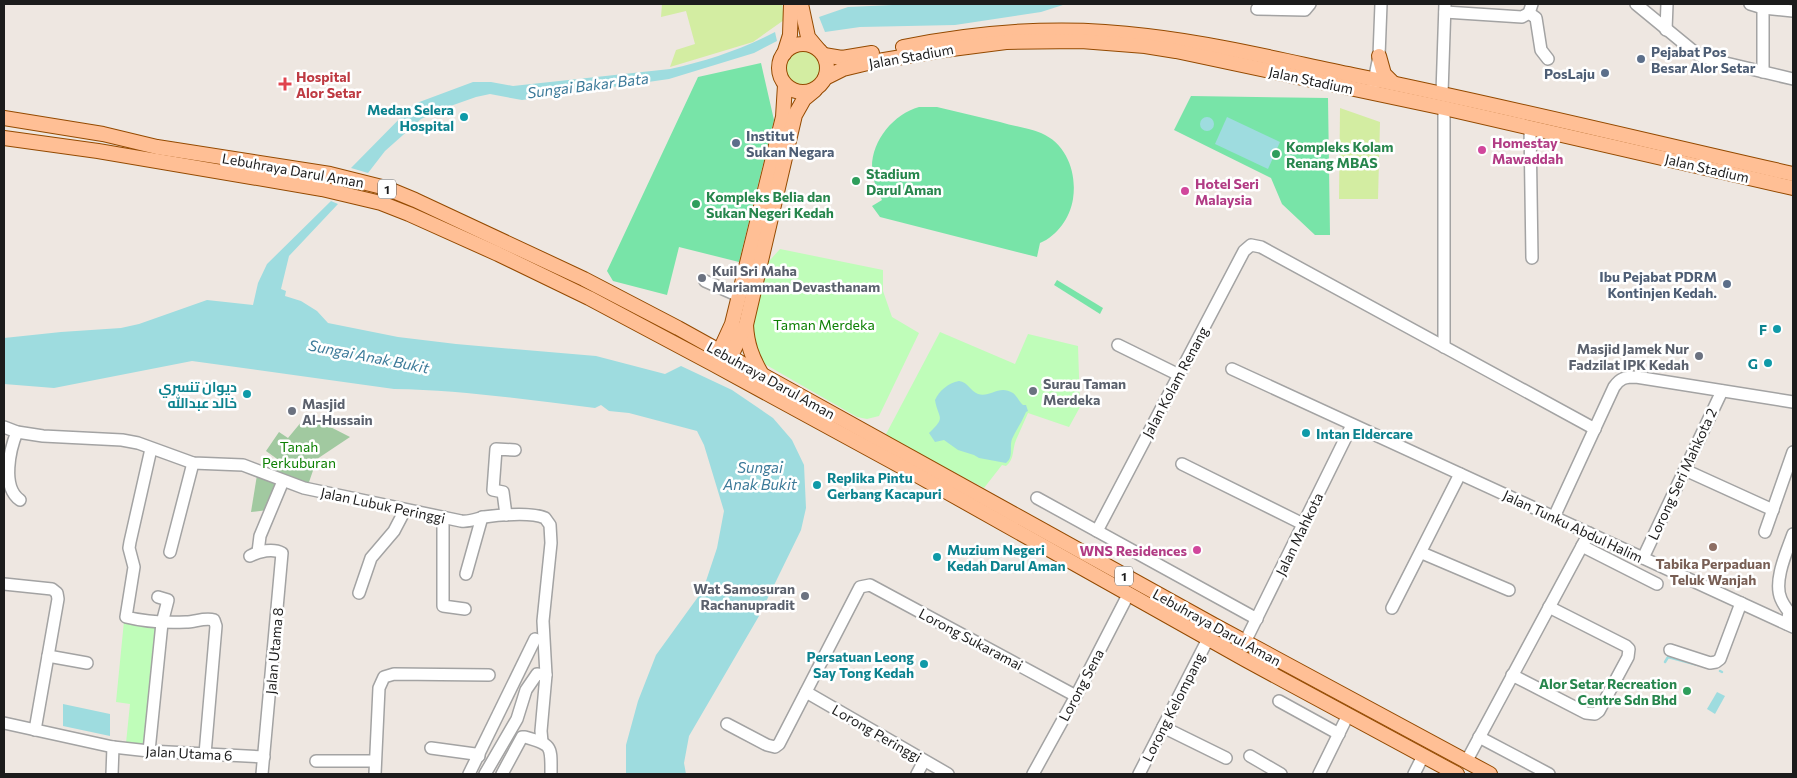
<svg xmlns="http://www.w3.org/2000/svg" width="1797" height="778" font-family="Commissioner,Cairo,sans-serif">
	<rect width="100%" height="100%" fill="#eee7e1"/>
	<!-- grass -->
	<g fill="#d3eda2">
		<polygon points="662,4 782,4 784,20 753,42 670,67 676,50 695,44 686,11 661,17"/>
		<circle cx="803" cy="69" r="20"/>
		<polygon points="1340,108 1380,122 1378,199 1339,199"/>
	</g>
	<!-- cemetery -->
	<g fill="#a1c9a0">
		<polygon points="307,415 350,437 317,459 308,485 273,475 280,461 266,451 279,432 288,438"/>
		<polygon points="257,475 281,483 268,510 251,512"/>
	</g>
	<!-- park -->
	<g fill="#bffdb9">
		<polygon points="780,249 883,270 883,291 892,317 919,333 879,416 867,419 857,417 761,362 749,330 761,270"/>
		<path d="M 940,332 L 1015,364 L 1028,334 L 1078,346 L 1080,407 L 1069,427 L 1028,413 C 1024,422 1020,431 1016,440 C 1012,449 1015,459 1006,466 L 1002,465 L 984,488 L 885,436 Z"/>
		<polygon points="124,621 156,628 145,745 126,743 130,704 116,702"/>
	</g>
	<!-- pitch -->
	<g fill="#78e4a8">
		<polygon points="761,63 774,120 739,262 679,247 667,295 613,281 607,271 698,77"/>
		<polygon points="1191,96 1328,98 1330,235 1315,235 1282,204 1271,178 1174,130"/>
		<path d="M 919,107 L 937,107 C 958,112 979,117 1000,122 C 1013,126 1028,128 1041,133 C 1067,144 1077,173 1073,199 C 1070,218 1057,236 1040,243 L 1037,257 L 880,217 L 872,206 L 882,200 C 877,189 872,179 872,167 C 872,140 894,114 919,107 Z"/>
		<polygon points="1057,280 1103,308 1100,314 1054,285"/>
	</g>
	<!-- water -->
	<g fill="#9edcdf">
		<polygon points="915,4 1066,4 1041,12 955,25 860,27 825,32 819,17 848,7"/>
		<path d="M 775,32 L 777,41 L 754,53 L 669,79 L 522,100 L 490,94 L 476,97 L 442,109 L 421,119 L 385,151 L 368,173 L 351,168 L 414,104 L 473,82 L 491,82 L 513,86 L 670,69 C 707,61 742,49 775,32 Z"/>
		<polygon points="1227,117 1280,142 1268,169 1215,144"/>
		<circle cx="1207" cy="124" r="7"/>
		<path d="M 331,201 L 338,204 L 289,256 L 281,289 L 286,291 L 285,296 L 301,301 L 317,311 L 328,323 L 398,337 L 456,344 L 596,356 L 665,374 L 681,366 L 732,390 L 773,418 L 792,440 L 804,465 L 806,508 L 801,530 L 759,616 L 689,736 L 684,763 L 686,774 L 626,774 L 626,745 L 638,701 L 656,655 L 703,590 L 717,548 L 724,511 L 704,445 L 697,431 L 629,413 L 609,411 L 601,405 L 595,408 C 529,400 462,390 394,389 L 192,361 L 54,388 L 4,384 L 4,338 L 61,332 L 121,328 L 139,324 L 207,300 L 253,305 L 258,283 L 267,264 Z"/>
		<path d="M 959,381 C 968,382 970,391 978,394 C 990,398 999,384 1013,393 C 1017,396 1019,402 1023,405 L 1026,405 L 1028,411 L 1026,412 C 1022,422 1016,430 1012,439 C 1009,448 1014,457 1006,463 L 979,458 L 974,455 L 958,450 L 944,440 L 935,442 L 929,433 C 947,416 938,419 935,400 C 939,391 948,383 959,381 Z"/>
		<polygon points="1717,692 1725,696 1715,714 1707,709"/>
		<polygon points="63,704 110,714 110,736 63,726"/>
	</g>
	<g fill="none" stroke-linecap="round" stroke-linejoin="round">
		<!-- stream -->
		<g stroke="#9edcdf" stroke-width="2.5">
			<polyline points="1665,662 1668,657 1698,665"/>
			<polyline points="1720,671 1722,672"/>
		</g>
		<defs>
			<g id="minor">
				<polyline points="1636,4 1698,55 1713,60 1793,79"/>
				<polyline points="1750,4 1763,8 1793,11"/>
				<polyline points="1257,9 1305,10 1310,4"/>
				<polyline points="1445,12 1522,17 1529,13 1532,4"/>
				<polyline points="1529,13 1536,18 1541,50 1548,59"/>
				<polyline points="1666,30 1667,4"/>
				<polyline points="1763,72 1763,4"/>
				<polyline points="1373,86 1379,56 1381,4"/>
				<polyline points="1442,93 1445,4"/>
				<polyline points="1530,127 1532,258"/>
				<polyline points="705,281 739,296"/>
				<polyline points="1118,345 1179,375"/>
				<polyline points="1444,347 1444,108"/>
				<polyline points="1232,369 1793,627"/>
				<path d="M 4,427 L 17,432 L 43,436 L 122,440 L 138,443 L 193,463 L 243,465 L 304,488 L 461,521 C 470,522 476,519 484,517 C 500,515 531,512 545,518 L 550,525 L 551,543 L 543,621 L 546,675 L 541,731 L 542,742"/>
				<path d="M 17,432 C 10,449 1,487 20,500"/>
				<path d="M 151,449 L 130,542 L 129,548 L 134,567 L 126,617 C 146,622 165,623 186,622 C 195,622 205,617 214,620 L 216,626 L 205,754"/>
				<polyline points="1182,464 1303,524"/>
				<polyline points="1685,470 1773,510"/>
				<polyline points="1037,498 1257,619"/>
				<polyline points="506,515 503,492 493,490 496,449 515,450"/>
				<polyline points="443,517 443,606 465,609"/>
				<path d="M 1554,517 L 1614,387 C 1620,378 1625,377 1636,377 L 1793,402"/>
				<polyline points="1097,531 1244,251 1251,245 1261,247 1595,429"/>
				<polyline points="1765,532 1793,452"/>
				<polyline points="1582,546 1657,584"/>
				<polyline points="170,552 193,463"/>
				<polyline points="258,552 260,536 283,481"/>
				<polyline points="1422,553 1509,590"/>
				<path d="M 250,556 C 259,551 273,548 282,553 L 262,774"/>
				<polyline points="1643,558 1722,391"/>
				<polyline points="466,574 482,517"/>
				<polyline points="4,584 52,589 57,593 58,599 35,730"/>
				<polyline points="359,593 371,558 394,531 405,510"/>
				<polyline points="1392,608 1460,474"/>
				<path d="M 1787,624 L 1789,612 C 1786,608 1783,604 1781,599 C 1773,581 1787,551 1793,534"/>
				<polyline points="1245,642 1352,425"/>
				<polyline points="1670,650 1710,663 1716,662 1720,659 1741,603"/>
				<polyline points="48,656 87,663"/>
				<polyline points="1512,675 1586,713 1595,714 1599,711 1628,657 1629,649 1626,646 1549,607"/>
				<polyline points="806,692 948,774"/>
				<polyline points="1279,701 1339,734"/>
				<polyline points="4,723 113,747 149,751 264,757"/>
				<polyline points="727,724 767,745 775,747 779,744 860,587 870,585 1076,696"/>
				<polyline points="1163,727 1226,758"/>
				<polyline points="1479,737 1549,774"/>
				<polyline points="431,748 475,754 479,756"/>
				<polyline points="149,751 162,623 168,600 158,597"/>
				<polyline points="1250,756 1281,774"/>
				<polyline points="316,761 375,761"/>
				<polyline points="1466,762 1589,533"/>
				<polyline points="112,774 113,747"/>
				<polyline points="375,774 379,688 384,677 394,674 489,675"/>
				<polyline points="469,774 535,639"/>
				<polyline points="485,774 517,719 526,690 537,674 546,675"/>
				<path d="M 502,774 L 522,737 L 525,737 C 553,745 551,746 551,774"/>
				<polyline points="917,774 924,761"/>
				<polyline points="1033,774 1076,696 1128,595"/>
				<polyline points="1139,774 1208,639"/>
				<polyline points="1319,774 1348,715"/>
				<polyline points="1414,774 1423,756"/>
			</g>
			<g id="major">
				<polyline points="801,4 808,37 818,49"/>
				<circle cx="803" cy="68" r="24"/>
				<path d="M 903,47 C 983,31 1066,25 1147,36 C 1216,44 1285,61 1353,75 C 1501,105 1647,141 1793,174"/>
				<polyline points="784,54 790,35 791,4"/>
				<polyline points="824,55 842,58 872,53"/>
				<polyline points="1379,56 1384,74 1393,83"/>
				<polyline points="825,78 843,69 872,62 944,50 1006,42 1081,41 1145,46 1176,51 1444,108 1793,188"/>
				<polyline points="4,118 103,134 157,147 330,174 386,188 415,200 584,279 678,328 1214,625 1490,774"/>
				<polyline points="4,138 98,151 322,189 381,203 409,214 498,254 589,298 713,364 915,474 1246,660 1457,774"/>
				<path d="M 746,325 C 747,344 752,357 761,373"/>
				<polyline points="716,359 732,324 783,117 785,85"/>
				<polyline points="727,364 746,325 795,115 804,99 815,90"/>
			</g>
		</defs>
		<!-- minor casing -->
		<use href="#minor" stroke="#a3a3a3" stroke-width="14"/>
		<!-- major casing -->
		<use href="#major" stroke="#944a00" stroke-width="16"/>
		<!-- minor -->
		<use href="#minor" stroke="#fff" stroke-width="11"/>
		<!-- major -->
		<use href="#major" stroke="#ffbf95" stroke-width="14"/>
	</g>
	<!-- markers -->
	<g fill="#5c6f8a" stroke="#fff" stroke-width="2">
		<circle cx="1641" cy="59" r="5"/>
		<circle cx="1605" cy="73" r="5"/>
		<circle cx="736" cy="143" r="5"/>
		<circle cx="1727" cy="284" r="5"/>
	</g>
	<path fill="#e0444e" stroke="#fff" stroke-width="2" d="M282.5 76.5h5v5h5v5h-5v5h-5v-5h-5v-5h5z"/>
	<g fill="#0f9aa8" stroke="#fff" stroke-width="2">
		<circle cx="464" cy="117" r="5"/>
		<circle cx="1777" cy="329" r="5"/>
		<circle cx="1768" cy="363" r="5"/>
		<circle cx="247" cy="394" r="5"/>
		<circle cx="1306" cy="433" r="5"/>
		<circle cx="817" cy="485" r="5"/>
		<circle cx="937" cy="557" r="5"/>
		<circle cx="924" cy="664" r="5"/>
	</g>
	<g fill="#d1479c" stroke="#fff" stroke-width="2">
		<circle cx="1482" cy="150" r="5"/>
		<circle cx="1185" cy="191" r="5"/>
		<circle cx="1197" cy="550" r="5"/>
	</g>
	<g fill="#2e9e5b" stroke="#fff" stroke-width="2">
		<circle cx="1276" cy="154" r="5"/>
		<circle cx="856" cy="181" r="5"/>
		<circle cx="696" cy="204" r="5"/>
		<circle cx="1687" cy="691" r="5"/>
	</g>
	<g fill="#6b7280" stroke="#fff" stroke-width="2">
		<circle cx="702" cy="278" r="5"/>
		<circle cx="1699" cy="356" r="5"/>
		<circle cx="1033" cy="391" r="5"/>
		<circle cx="292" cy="411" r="5"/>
		<circle cx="805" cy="596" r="5"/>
	</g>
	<circle fill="#8d6e63" stroke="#fff" stroke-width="2" cx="1713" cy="547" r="5"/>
	<g text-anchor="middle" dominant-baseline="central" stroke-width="5" stroke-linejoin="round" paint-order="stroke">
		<!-- shield labels -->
		<g fill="#fff" stroke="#606060" stroke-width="1">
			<rect x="378" y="179.5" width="18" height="19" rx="4"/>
			<rect x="1115" y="566.5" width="18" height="19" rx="4"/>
		</g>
		<g font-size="12" font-weight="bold" fill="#1c1c1c">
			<text x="387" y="189">1</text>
			<text x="1124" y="576">1</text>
		</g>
		<!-- service labels -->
		<g font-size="14" font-weight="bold" fill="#4e5e75" stroke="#fff" text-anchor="start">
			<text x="1651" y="51">Pejabat Pos<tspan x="1651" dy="16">Besar Alor Setar</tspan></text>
			<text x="1595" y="73" text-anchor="end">PosLaju</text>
			<text x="746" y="135">Institut<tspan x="746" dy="16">Sukan Negara</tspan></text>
			<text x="1717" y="276" text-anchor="end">Ibu Pejabat PDRM<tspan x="1717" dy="16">Kontinjen Kedah.</tspan></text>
		</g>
		<!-- street labels -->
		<g font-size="14" fill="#1c1c1c" stroke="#fff">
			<text transform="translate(911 56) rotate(-10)">Jalan Stadium</text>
			<text transform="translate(1311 80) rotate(12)">Jalan Stadium</text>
			<text transform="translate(1707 168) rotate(13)">Jalan Stadium</text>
			<text transform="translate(293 170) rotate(10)">Lebuhraya Darul Aman</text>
			<text transform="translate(771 380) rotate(29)">Lebuhraya Darul Aman</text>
			<text transform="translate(1175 382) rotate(-62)">Jalan Kolam Renang</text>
			<text transform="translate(1682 474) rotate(-65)">Lorong Seri Mahkota 2</text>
			<text transform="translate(383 505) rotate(12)">Jalan Lubuk Peringgi</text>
			<text transform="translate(1573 526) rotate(25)">Jalan Tunku Abdul Halim</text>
			<text transform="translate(1299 534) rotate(-64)">Jalan Mahkota</text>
			<text transform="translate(1217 627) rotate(29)">Lebuhraya Darul Aman</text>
			<text transform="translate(971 639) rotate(28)">Lorong Sukaramai</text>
			<text transform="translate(274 651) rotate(-85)">Jalan Utama 8</text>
			<text transform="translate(1081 685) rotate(-62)">Lorong Sena</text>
			<text transform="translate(1173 707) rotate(-63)">Lorong Kelompang</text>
			<text transform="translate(877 733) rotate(30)">Lorong Peringgi</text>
			<text transform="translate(189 753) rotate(3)">Jalan Utama 6</text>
		</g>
		<!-- health labels -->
		<g font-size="14" font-weight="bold" fill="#be3a42" stroke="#fff" text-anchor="start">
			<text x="296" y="76">Hospital<tspan x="296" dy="16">Alor Setar</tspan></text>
		</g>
		<!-- culture labels -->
		<g font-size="14" font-weight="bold" fill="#0d838f" stroke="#fff" text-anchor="end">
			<text x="454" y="109">Medan Selera<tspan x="454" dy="16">Hospital</tspan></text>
			<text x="1767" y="329">F</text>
			<text x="1758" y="363">G</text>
			<text x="237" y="386">دیوان تنسري<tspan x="237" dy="16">خالد عبدالله</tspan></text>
			<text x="1316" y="433" text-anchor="start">Intan Eldercare</text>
			<text x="827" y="477" text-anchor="start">Replika Pintu<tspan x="827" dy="16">Gerbang Kacapuri</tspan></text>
			<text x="947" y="549" text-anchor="start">Muzium Negeri<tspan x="947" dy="16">Kedah Darul Aman</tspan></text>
			<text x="914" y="656">Persatuan Leong<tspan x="914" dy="16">Say Tong Kedah</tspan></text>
		</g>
		<!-- hotel labels -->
		<g font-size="14" font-weight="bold" fill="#b23c85" stroke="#fff" text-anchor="start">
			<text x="1492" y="142">Homestay<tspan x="1492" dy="16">Mawaddah</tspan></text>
			<text x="1195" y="183">Hotel Seri<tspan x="1195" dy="16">Malaysia</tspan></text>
			<text x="1187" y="550" text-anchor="end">WNS Residences</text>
		</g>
		<!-- leisure labels -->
		<g font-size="14" font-weight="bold" fill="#27864d" stroke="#fff" text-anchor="start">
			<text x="1286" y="146">Kompleks Kolam<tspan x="1286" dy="16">Renang MBAS</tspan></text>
			<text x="866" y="173">Stadium<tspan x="866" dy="16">Darul Aman</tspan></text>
			<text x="706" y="196">Kompleks Belia dan<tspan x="706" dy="16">Sukan Negeri Kedah</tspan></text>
			<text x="1677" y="683" text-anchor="end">Alor Setar Recreation<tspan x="1677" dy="16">Centre Sdn Bhd</tspan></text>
		</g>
		<!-- worship labels -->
		<g font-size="14" font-weight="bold" fill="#5b616d" stroke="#fff" text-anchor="start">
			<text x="712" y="270">Kuil Sri Maha<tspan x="712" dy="16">Mariamman Devasthanam</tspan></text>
			<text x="1689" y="348" text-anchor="end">Masjid Jamek Nur<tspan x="1689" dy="16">Fadzilat IPK Kedah</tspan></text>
			<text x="1043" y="383">Surau Taman<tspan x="1043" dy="16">Merdeka</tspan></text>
			<text x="302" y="403">Masjid<tspan x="302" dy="16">Al-Hussain</tspan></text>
			<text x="795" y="588" text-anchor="end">Wat Samosuran<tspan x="795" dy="16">Rachanupradit</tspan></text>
		</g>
		<!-- park labels -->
		<g font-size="14" fill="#0e8004" stroke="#fff">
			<text x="824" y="324">Taman Merdeka</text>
			<text x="299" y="446">Tanah<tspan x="299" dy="16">Perkuburan</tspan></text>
		</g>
		<!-- education labels -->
		<g font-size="14" font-weight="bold" fill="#785e54" stroke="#fff">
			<text x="1713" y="563">Tabika Perpaduan<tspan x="1713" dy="16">Teluk Wanjah</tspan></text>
		</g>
		<!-- water labels -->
		<g font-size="15" font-style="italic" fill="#3c7a99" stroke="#fff">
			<text transform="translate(588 85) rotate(-7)">Sungai Bakar Bata</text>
			<text transform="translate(369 356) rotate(11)">Sungai Anak Bukit</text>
			<text x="760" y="467">Sungai<tspan x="760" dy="17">Anak Bukit</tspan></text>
		</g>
	</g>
	<!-- border -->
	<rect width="1797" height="778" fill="none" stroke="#1c1c1c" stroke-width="10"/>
</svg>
